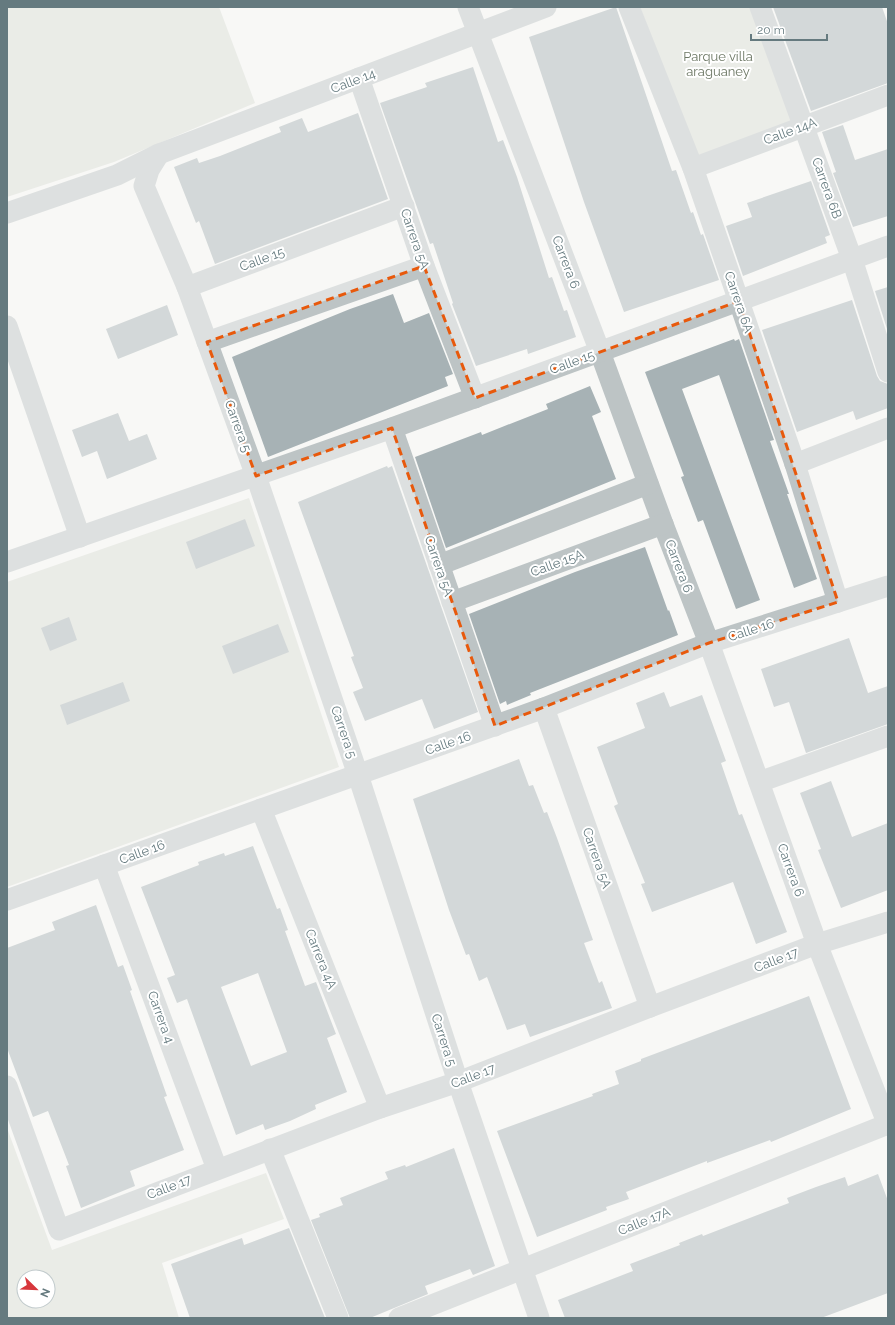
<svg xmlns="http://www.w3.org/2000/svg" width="895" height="1325" font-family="Raleway,sans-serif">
	<rect width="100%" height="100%" fill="#f8f8f6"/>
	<!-- green -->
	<g fill="#daddd5" fill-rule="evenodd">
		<polygon points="7,7 219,7 255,103 114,162 7,197"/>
		<polygon points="640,7 752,7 795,120 697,156"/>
		<polygon points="249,498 339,767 7,887 7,582"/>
		<path d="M 7,1128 L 52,1250 L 266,1173 L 284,1219 L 162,1263 L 179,1318 L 7,1318 ZM 24,1277 L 48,1277 L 48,1301 L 24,1301 Z"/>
	</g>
	<!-- building -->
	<g fill="#a7b2b5" fill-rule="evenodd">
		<polygon points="616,7 672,171 676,170 691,213 693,212 701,235 703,234 719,280 624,312 584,202 529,37"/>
		<polygon points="773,7 882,7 888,24 888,83 811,111"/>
		<polygon points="473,67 498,142 503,140 517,177 549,278 552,277 564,311 567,310 576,337 528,354 527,349 476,366 452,304 453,303 433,243 430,244 380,103 427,87 425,83"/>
		<polygon points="358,113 388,199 215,264 199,221 196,223 174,167 197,158 199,163 220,156 281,132 279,127 302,118 308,132"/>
		<polygon points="843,125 855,160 888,149 888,216 853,227 833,173 836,172 822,132"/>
		<polygon points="811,181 830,235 825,237 827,243 743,276 726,226 752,217 747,203"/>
		<polygon points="888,287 888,332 875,291"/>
		<polygon points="393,294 404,323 429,313 453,374 445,377 448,386 268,457 232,357 350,309"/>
		<polygon points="852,300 877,376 880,381 888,384 888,408 856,420 853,411 797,432 762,330"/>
		<polygon points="167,305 178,335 118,359 106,329"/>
		<polygon points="734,339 735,341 739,339 774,440 770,441 789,494 787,494 817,579 794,588 719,375 682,389 760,600 736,609 703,520 698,522 681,477 684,476 645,372"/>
		<polygon points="590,386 601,412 592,416 616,479 446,548 415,457 481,432 482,435 502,427 548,409 546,404"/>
		<polygon points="118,413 129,441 147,434 157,459 107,479 97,451 82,457 72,430"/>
		<polygon points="387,466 388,468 392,466 478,712 434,729 422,699 365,721 353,692 363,688 351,657 354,656 298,502"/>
		<polygon points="245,519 255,546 196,569 186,542"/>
		<polygon points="645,547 668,611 669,610 678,635 530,693 531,695 507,705 506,701 500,704 469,614 575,572"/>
		<polygon points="69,617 77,640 50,651 41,628"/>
		<polygon points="278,624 289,652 233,674 222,646"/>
		<polygon points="849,638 868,693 888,686 888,724 806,753 789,702 774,707 761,669"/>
		<polygon points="123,682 130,701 67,725 60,705"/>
		<polygon points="664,692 670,707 702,695 726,761 721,763 739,815 742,814 787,932 756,944 733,882 652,912 641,884 645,883 614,806 618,804 597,747 645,728 636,703"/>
		<polygon points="519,759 529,786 533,785 544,813 547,812 557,838 593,940 584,943 599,983 602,981 612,1008 530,1037 525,1024 507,1030 487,977 479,981 469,954 466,955 449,910 413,799"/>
		<polygon points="831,781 852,837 888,823 888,890 841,908 818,850 821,849 800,793"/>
		<path d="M 253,846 L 277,909 L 280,908 L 288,930 L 285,931 L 305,986 L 316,982 L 336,1034 L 327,1038 L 347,1092 L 315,1105 L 316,1109 L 290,1121 L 265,1130 L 263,1124 L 236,1135 L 187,999 L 177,1003 L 167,978 L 175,975 L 141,887 L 199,865 L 198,862 L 224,853 L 225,856 ZM 258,973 L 287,1052 L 251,1066 L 221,987 Z"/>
		<polygon points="96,905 118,967 123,965 132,990 130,991 167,1096 164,1097 184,1150 130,1171 135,1186 81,1208 66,1166 69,1165 48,1111 33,1117 7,1048 7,948 55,930 52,922"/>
		<polygon points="809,996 851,1109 771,1142 770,1140 707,1163 707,1161 626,1192 629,1199 606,1207 607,1210 537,1237 497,1131 593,1096 592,1094 619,1084 615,1071 641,1061 641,1059"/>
		<polygon points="454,1148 495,1266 473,1275 470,1269 425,1286 428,1294 370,1318 350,1318 311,1220 320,1217 319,1214 343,1205 340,1198 388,1179 385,1172 405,1165 406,1167"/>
		<polygon points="878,1174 888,1201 888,1293 821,1318 565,1318 558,1300 633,1271 630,1264 680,1245 679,1243 702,1234 703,1236 789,1203 787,1198 816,1187 845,1177 848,1186"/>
		<polygon points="289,1228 325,1318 190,1318 171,1264 242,1238 244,1245"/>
	</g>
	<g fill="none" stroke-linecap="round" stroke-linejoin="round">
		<!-- minor -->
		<g stroke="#bdc4c5" stroke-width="21">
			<polyline points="468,7 600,352 663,524 709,643 817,944 888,1125"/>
			<polyline points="629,7 693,168 795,464 838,602"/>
			<polyline points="760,7 852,259 888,372"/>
			<polyline points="359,78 424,266 475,398"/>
			<polyline points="159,154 149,170 144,186 187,287 256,476 358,775 458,1082 539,1318"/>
			<polyline points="693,168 888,95"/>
			<polyline points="7,213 117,175 159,154 546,7"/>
			<polyline points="187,287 404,206"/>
			<polyline points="7,326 80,537"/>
			<polyline points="207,342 424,266"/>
			<polyline points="392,428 495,726"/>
			<polyline points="795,464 888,428"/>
			<polyline points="7,562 392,428 888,246"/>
			<polyline points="439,565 648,484"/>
			<polyline points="452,602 663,524"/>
			<polyline points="544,708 650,1007"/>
			<polyline points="759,782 888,736"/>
			<polyline points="261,809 380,1108"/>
			<polyline points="104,865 217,1169"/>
			<polyline points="7,900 544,708 709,643 888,586"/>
			<polyline points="7,1086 59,1230 380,1108 458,1082 650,1007 817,944 888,922"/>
			<polyline points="270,1149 338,1318"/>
			<polyline points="399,1318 888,1124"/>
		</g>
	</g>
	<!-- marked area -->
	<path d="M0 0H895V1325H0ZM 424,266 L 475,398 L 739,301 L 838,602 L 709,643 L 495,726 L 392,428 L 256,476 L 207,342 Z" fill="#f8f8f6" fill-opacity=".55" fill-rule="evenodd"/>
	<path fill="none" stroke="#e8590c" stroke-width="3" stroke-dasharray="8 5" stroke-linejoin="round" d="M 424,266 L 475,398 L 739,301 L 838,602 L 709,643 L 495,726 L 392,428 L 256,476 L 207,342 Z"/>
	<g text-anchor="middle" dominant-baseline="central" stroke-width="4" stroke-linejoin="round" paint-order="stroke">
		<!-- park labels -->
		<g font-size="13" fill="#6c7764" stroke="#fff">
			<text x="718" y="56">Parque villa<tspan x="718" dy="15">araguaney</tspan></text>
		</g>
		<!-- street labels -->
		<g font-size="13" fill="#657a7f" stroke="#fff">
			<text transform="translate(353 81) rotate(-21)">Calle 14</text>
			<text transform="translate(790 131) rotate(-20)">Calle 14A</text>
			<text transform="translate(827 188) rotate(70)">Carrera 6B</text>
			<text transform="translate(415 239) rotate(71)">Carrera 5A</text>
			<text transform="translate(262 259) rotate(-20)">Calle 15</text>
			<text transform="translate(566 262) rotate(69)">Carrera 6</text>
			<text transform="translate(739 302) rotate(71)">Carrera 6A</text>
			<text transform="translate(572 362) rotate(-20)">Calle 15</text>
			<text transform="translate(238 426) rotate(70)">Carrera 5</text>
			<text transform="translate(557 563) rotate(-20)">Calle 15A</text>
			<text transform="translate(439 566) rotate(71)">Carrera 5A</text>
			<text transform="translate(679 566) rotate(69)">Carrera 6</text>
			<text transform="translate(751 630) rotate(-18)">Calle 16</text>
			<text transform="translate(344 732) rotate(71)">Carrera 5</text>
			<text transform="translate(448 743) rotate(-19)">Calle 16</text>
			<text transform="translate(142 852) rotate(-20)">Calle 16</text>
			<text transform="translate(597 858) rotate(71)">Carrera 5A</text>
			<text transform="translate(791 870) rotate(70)">Carrera 6</text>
			<text transform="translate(321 959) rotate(68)">Carrera 4A</text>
			<text transform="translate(776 960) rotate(-21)">Calle 17</text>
			<text transform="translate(161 1017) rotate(70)">Carrera 4</text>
			<text transform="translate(444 1040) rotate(72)">Carrera 5</text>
			<text transform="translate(473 1076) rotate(-21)">Calle 17</text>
			<text transform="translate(169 1187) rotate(-21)">Calle 17</text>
			<text transform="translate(644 1221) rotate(-22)">Calle 17A</text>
		</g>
	</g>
	<!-- border -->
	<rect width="895" height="1325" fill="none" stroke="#657a7f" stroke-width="16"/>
	<!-- north arrow -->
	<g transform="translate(36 1289) rotate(113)"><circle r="19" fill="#ffffff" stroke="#c1cacc"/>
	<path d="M0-3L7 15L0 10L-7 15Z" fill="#d7373c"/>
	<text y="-6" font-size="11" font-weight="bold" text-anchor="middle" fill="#657a7f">N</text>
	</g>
	<!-- scale -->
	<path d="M751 34v6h76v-6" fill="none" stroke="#657a7f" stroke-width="2"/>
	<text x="757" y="34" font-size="12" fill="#657a7f" stroke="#ffffff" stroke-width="3" paint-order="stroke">20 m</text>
</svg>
